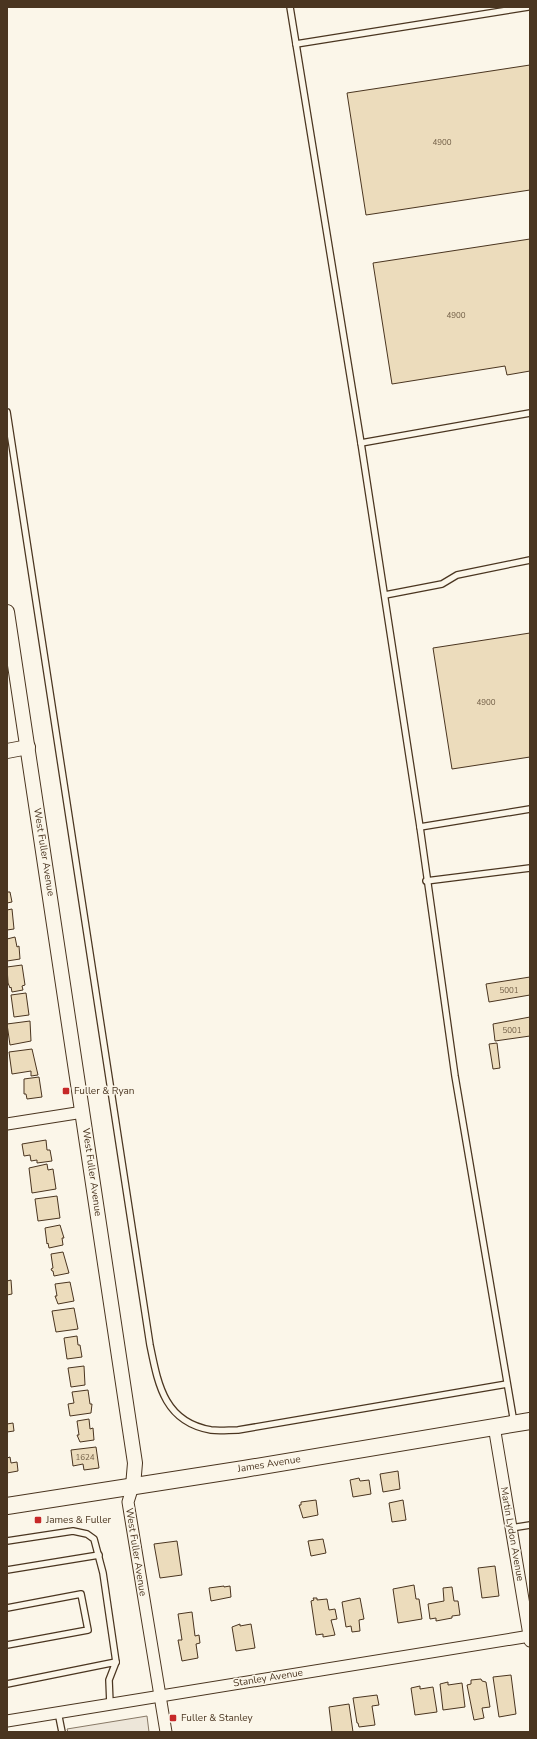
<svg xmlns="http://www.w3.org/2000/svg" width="537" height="1739" font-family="'Nunito Sans',sans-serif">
	<rect width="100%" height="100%" fill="#fbf6e9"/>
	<!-- green -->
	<polygon fill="#ede6d9" stroke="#887966" points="147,1716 149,1732 68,1732 67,1729"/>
	<!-- building -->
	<g fill="#ecdcbc" stroke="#4a3520">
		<polygon points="530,65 530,190 366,215 347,93"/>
		<polygon points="530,239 530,371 507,375 505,366 392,384 373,263"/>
		<polygon points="530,633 530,757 452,769 433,648"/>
		<polygon points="7,890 7,892 10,892 12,902 7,903"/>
		<polygon points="12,909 14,929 7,930 7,910"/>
		<polygon points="15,937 17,947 19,946 20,959 7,961 7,939"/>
		<polygon points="22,965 25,985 22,986 23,990 12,992 11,987 10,988 8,983 7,967"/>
		<polygon points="530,977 530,995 489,1002 486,984"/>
		<polygon points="26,993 29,1015 14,1017 11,995"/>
		<polygon points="530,1017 530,1036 495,1041 493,1024"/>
		<polygon points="30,1021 31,1041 10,1045 7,1024"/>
		<polygon points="497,1043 500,1068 493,1069 489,1044"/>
		<polygon points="32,1049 38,1075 31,1076 31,1071 12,1074 9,1052"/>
		<polygon points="39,1077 42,1097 27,1099 26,1094 24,1094 24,1079"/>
		<polygon points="46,1140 47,1150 50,1150 52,1161 37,1163 37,1160 31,1161 30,1155 24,1156 22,1144"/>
		<polygon points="47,1164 48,1170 53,1169 56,1189 32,1193 29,1168"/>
		<polygon points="57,1196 60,1218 38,1221 35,1199"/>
		<polygon points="60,1225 64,1238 62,1238 63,1245 49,1248 48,1243 47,1244 45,1228"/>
		<polygon points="63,1252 69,1273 54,1276 53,1271 52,1271 51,1269 53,1268 51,1254"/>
		<polygon points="11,1280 12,1294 7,1295 7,1281"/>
		<polygon points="70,1282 74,1301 58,1304 55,1296 57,1296 55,1284"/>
		<polygon points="74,1308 78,1329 56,1332 52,1311"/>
		<polygon points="77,1336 78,1345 80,1345 82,1357 67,1359 64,1338"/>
		<polygon points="84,1366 85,1385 71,1387 68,1368"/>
		<polygon points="88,1390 90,1404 92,1404 91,1413 70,1416 68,1404 74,1403 72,1392"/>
		<polygon points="89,1419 90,1429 93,1428 94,1440 80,1442 77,1435 79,1435 77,1421"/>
		<polygon points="13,1423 14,1431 7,1432 7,1424"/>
		<polygon points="96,1447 99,1468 84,1470 83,1464 73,1466 71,1450"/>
		<polygon points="10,1457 11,1463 17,1462 18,1471 7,1473 7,1458"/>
		<polygon points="398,1471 400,1489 383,1492 380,1474"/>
		<polygon points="359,1478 360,1481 369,1480 371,1494 353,1497 350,1480"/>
		<polygon points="316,1500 318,1515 303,1518 299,1505 301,1505 301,1502"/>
		<polygon points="403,1500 406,1520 392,1522 389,1503"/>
		<polygon points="323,1539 326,1553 311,1556 308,1541"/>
		<polygon points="177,1541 182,1575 160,1578 154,1544"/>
		<polygon points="495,1566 499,1596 482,1598 478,1568"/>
		<polygon points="414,1585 416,1599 419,1599 422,1619 398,1623 393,1589"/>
		<polygon points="224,1586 224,1587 230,1586 231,1597 211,1601 209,1588"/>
		<polygon points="452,1587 454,1601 458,1601 460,1615 452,1616 452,1618 436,1621 436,1618 430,1619 428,1604 444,1601 443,1588"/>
		<polygon points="313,1598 317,1598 317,1600 327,1599 329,1610 335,1609 337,1619 331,1620 335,1635 323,1637 323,1634 316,1635 311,1601 314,1600"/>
		<polygon points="360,1598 364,1619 359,1620 360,1631 352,1632 351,1626 346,1627 342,1602"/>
		<polygon points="192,1612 195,1636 199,1635 200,1643 196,1644 198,1658 182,1661 178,1640 182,1640 178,1614"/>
		<polygon points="240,1624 240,1626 251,1624 255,1648 236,1651 232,1627"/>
		<polygon points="511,1675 516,1714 499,1717 493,1677"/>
		<polygon points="481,1679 482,1681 486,1682 490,1707 482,1708 484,1718 474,1720 467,1685 471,1684 471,1680"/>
		<polygon points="448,1682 448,1685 462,1683 465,1707 443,1710 440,1684"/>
		<polygon points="420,1686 420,1689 433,1687 437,1712 415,1715 411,1688"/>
		<polygon points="377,1695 379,1705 372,1706 375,1725 359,1727 358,1723 357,1723 353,1698"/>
		<polygon points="349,1704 353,1732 332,1732 329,1707"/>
	</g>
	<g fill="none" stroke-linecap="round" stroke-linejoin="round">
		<defs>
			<g id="service">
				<polyline points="290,7 361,443 420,827 455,1076 514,1423"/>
				<polyline points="296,44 528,7"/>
				<path d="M 7,412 L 150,1345 C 158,1384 164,1422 211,1430 C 219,1431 229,1430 238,1430 L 507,1384"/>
				<polyline points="361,443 530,413"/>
				<polyline points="385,595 442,584 457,575 530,560"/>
				<polyline points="420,827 530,809"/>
				<polyline points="426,881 530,868"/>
				<polyline points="511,1528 530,1525"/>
				<polyline points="7,1541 73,1531 87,1534 94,1539 103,1573 116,1662"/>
				<polyline points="7,1570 99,1555"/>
				<polyline points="7,1608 81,1594 88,1630 7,1645"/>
				<polyline points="7,1684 116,1662 109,1680 110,1704"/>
				<polyline points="58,1712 62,1732"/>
			</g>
			<g id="minor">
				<polyline points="7,1124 83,1112"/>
				<polyline points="494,1426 530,1641"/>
				<polyline points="133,1486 128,1502 166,1732"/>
				<polyline points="7,1721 530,1636"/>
			</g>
			<g id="tertiary">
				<polyline points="7,612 135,1463 133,1486"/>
				<polyline points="7,751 28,747"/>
			</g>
			<polyline id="secondary" points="7,1506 244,1469 530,1421"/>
		</defs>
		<!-- service casing -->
		<use href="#service" stroke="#4a3520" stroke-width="8"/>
		<!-- minor casing -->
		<use href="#minor" stroke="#4a3520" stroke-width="13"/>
		<!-- tertiary casing -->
		<use href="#tertiary" stroke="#4a3520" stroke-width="16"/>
		<!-- secondary casing -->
		<use href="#secondary" stroke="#4a3520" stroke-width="18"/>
		<!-- service -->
		<use href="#service" stroke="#fbf6e9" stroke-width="5.5"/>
		<!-- minor -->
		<use href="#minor" stroke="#fbf6e9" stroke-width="11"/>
		<!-- tertiary -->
		<use href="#tertiary" stroke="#fbf6e9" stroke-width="14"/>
		<!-- secondary -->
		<use href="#secondary" stroke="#fbf6e9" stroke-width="16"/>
	</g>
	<!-- markers -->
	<g fill="#c62828" stroke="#fbf6e9" stroke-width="1.5">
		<rect x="62" y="1087" width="8" height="8" rx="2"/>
		<rect x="34" y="1516" width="8" height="8" rx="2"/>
		<rect x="169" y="1714" width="8" height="8" rx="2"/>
	</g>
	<g text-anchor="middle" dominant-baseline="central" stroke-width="3" stroke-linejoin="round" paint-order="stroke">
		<!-- number labels -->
		<g font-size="8" fill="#725f47">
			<text x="442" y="142">4900</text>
			<text x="456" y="315">4900</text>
			<text x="486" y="702">4900</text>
			<text x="509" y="990">5001</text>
			<text x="512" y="1030">5001</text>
			<text x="85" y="1457">1624</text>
		</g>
		<!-- street labels -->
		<g font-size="10" fill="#4a3520" stroke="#fbf6e9">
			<text transform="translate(44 852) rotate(81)">West Fuller Avenue</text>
			<text transform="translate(92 1172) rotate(82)">West Fuller Avenue</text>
			<text transform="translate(269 1464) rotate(-9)">James Avenue</text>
			<text transform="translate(512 1534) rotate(80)">Martin Lydon Avenue</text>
			<text transform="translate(136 1552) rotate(81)">West Fuller Avenue</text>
			<text transform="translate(268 1678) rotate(-9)">Stanley Avenue</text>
		</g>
		<!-- poi labels -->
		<g font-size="10" fill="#4a3520" stroke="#fbf6e9" text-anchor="start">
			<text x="74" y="1091">Fuller &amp; Ryan</text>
			<text x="46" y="1520">James &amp; Fuller</text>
			<text x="181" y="1718">Fuller &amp; Stanley</text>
		</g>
	</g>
	<!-- border -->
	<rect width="537" height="1739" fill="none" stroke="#4a3520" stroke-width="16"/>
</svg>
